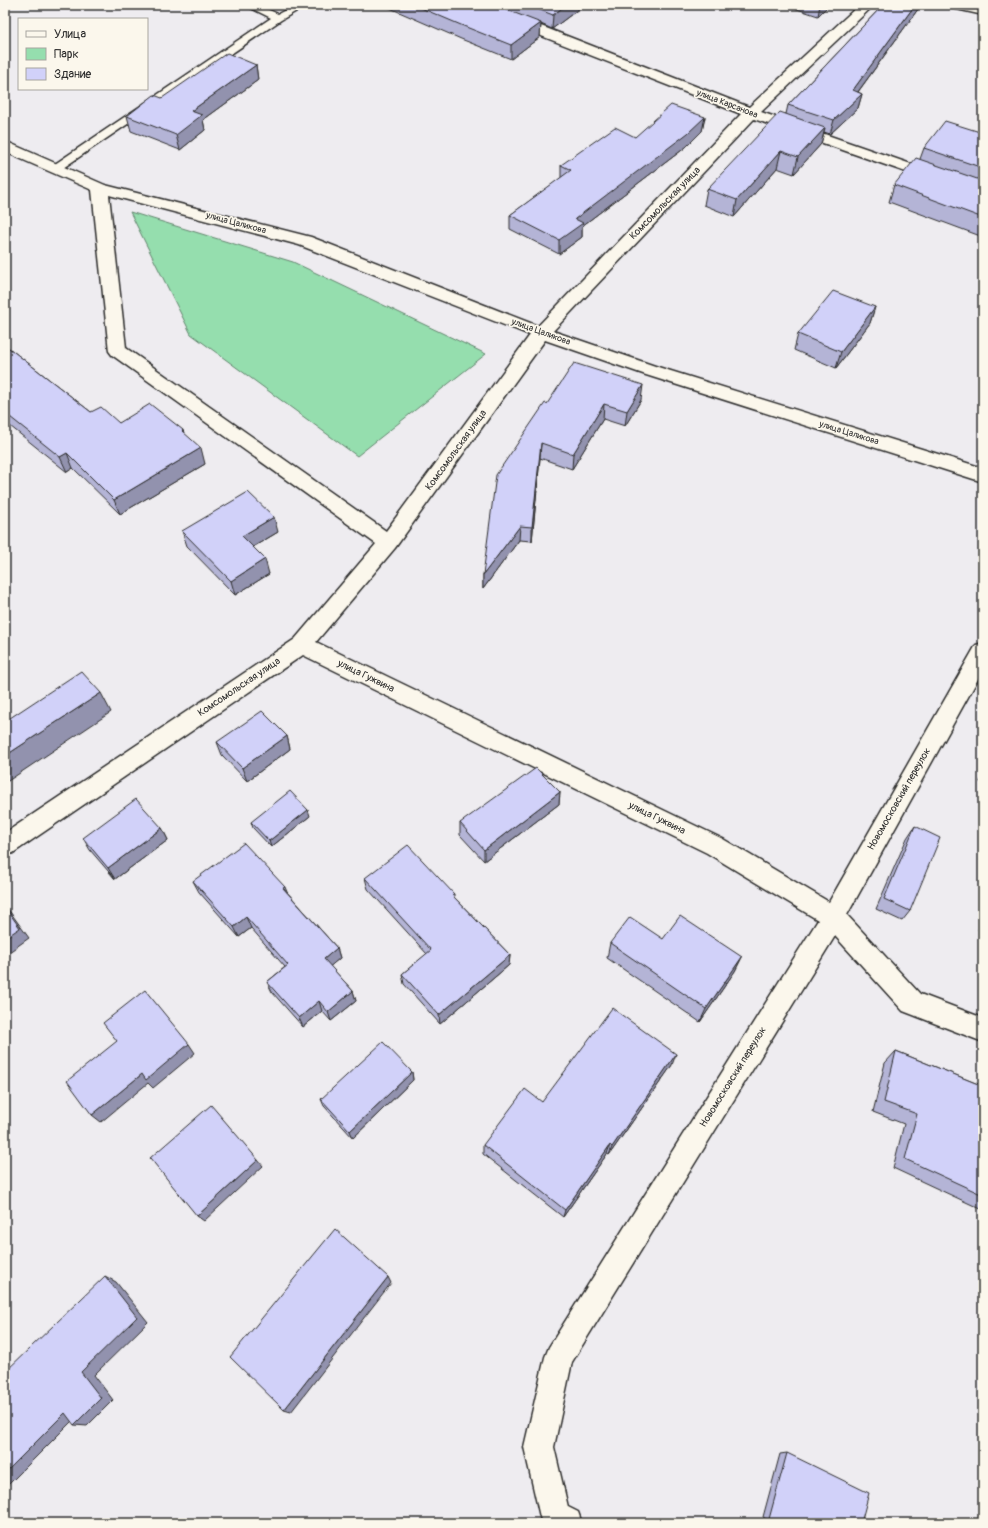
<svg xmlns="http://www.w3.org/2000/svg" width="988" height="1528" font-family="Pangolin,sans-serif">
	<rect width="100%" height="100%" fill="#eeecf0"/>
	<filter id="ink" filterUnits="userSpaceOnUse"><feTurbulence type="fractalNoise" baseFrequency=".025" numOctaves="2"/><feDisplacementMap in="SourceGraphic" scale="8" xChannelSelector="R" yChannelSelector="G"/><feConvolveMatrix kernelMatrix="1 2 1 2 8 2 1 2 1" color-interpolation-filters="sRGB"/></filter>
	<g filter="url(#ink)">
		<!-- green -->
		<polygon fill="#95deae" stroke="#60846c" points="130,212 293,262 486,354 357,456 191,334"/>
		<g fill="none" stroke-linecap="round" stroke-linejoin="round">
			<defs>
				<polygon id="lane" points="245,5 258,5 278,14 295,5 307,5 281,20 60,170 52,170 50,168 52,166 271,18"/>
				<g id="street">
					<path d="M 468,5 L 487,5 L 749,107 L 859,5 L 874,5 L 761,112 L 983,189 L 983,199 L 754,119 L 553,331 L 658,367 L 983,468 L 983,482 L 646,375 L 545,340 L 395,548 L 316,642 L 723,839 L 829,902 L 976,645 L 983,643 L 983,670 L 847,915 L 920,994 L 983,1018 L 983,1042 L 903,1011 L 835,936 L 572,1362 L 554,1447 L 568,1507 L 578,1512 L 582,1523 L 542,1523 L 540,1517 L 524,1447 L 545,1357 L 549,1347 L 818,920 L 707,853 L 303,655 L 13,853 L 5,856 L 5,833 L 295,639 L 376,544 L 112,355 L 109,351 L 92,190 L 5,152 L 5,141 L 105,185 L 311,237 L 538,326 L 741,114 L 470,8 ZM 109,195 L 299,245 L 530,335 L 386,531 L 126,348 Z"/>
					<polygon points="950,5 975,5 983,7 983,15 952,8"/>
				</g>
			</defs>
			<!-- lane casing -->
			<use href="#lane" stroke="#2b2b2b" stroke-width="3"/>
			<!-- street casing -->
			<use href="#street" stroke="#2b2b2b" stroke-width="3"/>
			<!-- lane -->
			<use href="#lane" fill="#fbf7ec" fill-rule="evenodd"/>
			<!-- street -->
			<use href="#street" fill="#fbf7ec" fill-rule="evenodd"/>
		</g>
		<!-- wall -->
		<g fill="#b4b4d6" stroke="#2b2b2b">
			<polygon points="383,5 580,5 580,8 552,29 541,24 540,37 511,59 461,39"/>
			<polygon points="785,5 829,5 818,16"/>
			<polygon points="883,5 921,5 858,92 862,94 858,108 830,134 824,132 821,144 794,174 777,168 734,217 704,205 707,189 786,114 788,105"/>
			<polygon points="256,65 258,80 203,120 205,130 180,150 131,131 127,116 162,98"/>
			<polygon points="705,117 702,131 686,147 582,226 582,237 559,254 510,229 510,215 561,178 561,165 635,137"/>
			<polygon points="983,133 983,237 889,202 894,185 920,159 924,148"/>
			<polygon points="875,307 870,323 836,368 794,350 798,334"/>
			<polygon points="5,345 91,412 119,423 183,430 184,433 205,464 120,514 73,468 67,472 5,422"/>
			<polygon points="641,400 625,426 603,419 572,469 540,458 532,541 519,540 483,589 483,575 547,404"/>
			<polygon points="182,531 278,532 253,547 269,574 235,595 187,546"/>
			<polygon points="287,736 290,749 247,781 222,755 217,742"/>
			<polygon points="983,776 983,784 980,782"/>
			<polygon points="560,792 559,804 484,861 460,835 460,823"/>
			<polygon points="310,816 271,847 253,828 251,822"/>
			<polygon points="915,826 910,911 902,921 876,909 907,838"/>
			<polygon points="162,828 168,840 115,879 90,850 83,838"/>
			<polygon points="365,878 454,894 454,897 510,955 509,965 440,1024 404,984 402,974 427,954 368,889"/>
			<polygon points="193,881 285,887 287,892 337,948 340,958 330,966 353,991 356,1001 331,1021 322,1011 303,1027 272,992 267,982 285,967 251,928 239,937 199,892"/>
			<polygon points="983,915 983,932 978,930"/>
			<polygon points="663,939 742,957 735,971 700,1022 607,958 610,943"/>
			<polygon points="896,1051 983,1086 983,1210 893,1168 904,1124 873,1112 885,1063"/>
			<polygon points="672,1065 609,1155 607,1154 563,1217 483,1154 483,1145 542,1102"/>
			<polygon points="412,1072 413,1080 353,1138 324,1106 321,1099"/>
			<polygon points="787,1453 861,1523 773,1523 763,1517 780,1454"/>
		</g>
		<!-- shaded-wall -->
		<g fill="#9292ae" stroke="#2b2b2b">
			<polygon points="566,5 580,5 580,8 552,29 553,15"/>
			<polygon points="820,5 829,5 818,16"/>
			<polygon points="915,5 921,5 849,104 853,90"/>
			<polygon points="541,23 540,37 511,59 511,45"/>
			<polygon points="256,65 258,80 203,120 205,130 180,150 176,135 191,111"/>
			<polygon points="862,94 858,108 830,134 834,120"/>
			<polygon points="705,117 702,131 686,147 582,226 582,237 559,254 559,240 575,219"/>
			<polygon points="825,128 821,144 794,174 798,157"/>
			<polygon points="781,151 777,168 734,217 737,200"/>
			<polygon points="875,307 870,323 836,368 841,352"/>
			<polygon points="643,385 641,400 625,426 627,411"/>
			<polygon points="604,404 603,419 572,469 573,454"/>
			<polygon points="541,443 540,458 532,541 532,527"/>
			<polygon points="201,448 205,464 120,514 114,500"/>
			<polygon points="67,453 73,468 67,472 60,457"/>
			<polygon points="274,517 278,532 246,551 242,536"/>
			<polygon points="520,526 519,540 483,589 483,575"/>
			<polygon points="265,559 269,574 235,595 231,581"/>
			<polygon points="101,693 111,712 5,783 5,756"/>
			<polygon points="287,736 290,749 247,781 242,768"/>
			<polygon points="560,792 559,804 484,861 484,850"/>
			<polygon points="308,810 310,816 271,847 269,841"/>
			<polygon points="162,828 168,840 115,879 108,868"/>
			<polygon points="5,905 29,938 5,955"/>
			<polygon points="246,917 251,928 239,937 234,927"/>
			<polygon points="337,948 340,958 327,969 324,959"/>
			<polygon points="510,955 509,965 440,1024 439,1015"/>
			<polygon points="742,957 735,971 700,1022 706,1009"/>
			<polygon points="353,991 356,1001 331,1021 328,1012"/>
			<polygon points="319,1001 322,1011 303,1027 299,1018"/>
			<polygon points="189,1044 195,1053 153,1088 148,1083 101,1122 92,1115 142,1074"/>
			<polygon points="676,1054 672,1065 609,1155 612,1147"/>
			<polygon points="412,1072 413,1080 353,1138 350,1131"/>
			<polygon points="610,1145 607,1154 563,1217 565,1210"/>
			<polygon points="258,1160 263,1166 204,1221 197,1216"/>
			<polygon points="105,1276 116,1282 148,1322 94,1375 113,1400 87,1426 74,1425 81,1372"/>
			<polygon points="388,1277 391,1283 291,1412 284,1410"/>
			<polygon points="65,1413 78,1415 5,1488 5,1473"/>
		</g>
		<!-- building -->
		<g fill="#d1d1f9" stroke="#2b2b2b">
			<polygon points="414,5 494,5 541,23 511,45 461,25"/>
			<polygon points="527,5 566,5 553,15"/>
			<polygon points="883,5 915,5 853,90 862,94 834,120 788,105"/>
			<polygon points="227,53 256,65 191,111 202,115 176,135 127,116 154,95 162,98"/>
			<polygon points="671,105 705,117 688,133 575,219 583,223 559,240 510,215 571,170 561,165 615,127 635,137"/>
			<polygon points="780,112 825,128 798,157 781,151 737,200 707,189"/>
			<polygon points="945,121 983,133 983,168 924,148"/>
			<polygon points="916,158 983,181 983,218 894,185"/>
			<polygon points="833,291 875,307 841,352 798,334"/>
			<polygon points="5,345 91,412 101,407 119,423 150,404 183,430 182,431 201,448 114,500 67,453 60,457 5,413"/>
			<polygon points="574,363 643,385 627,411 604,404 573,454 541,443 532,527 520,526 483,575 496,475 545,403 547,404"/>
			<polygon points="248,492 274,517 242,536 265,559 231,581 182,531"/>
			<polygon points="81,671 101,693 5,756 5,717 7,720"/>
			<polygon points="262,711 287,736 242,768 217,742"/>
			<polygon points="536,768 560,792 484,850 460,823"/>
			<polygon points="290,791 308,810 269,841 251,822"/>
			<polygon points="136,799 162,828 108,868 83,838"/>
			<polygon points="915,826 940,838 910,911 884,899"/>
			<polygon points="244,843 285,887 283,888 337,948 324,959 353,991 328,1012 319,1001 299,1018 267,982 288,965 246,917 234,927 193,881"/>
			<polygon points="408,845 454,894 452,895 510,955 439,1015 402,974 431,950 365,878"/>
			<polygon points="5,907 20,928 5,938"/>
			<polygon points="680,916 742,957 706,1009 610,943 630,917 663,939"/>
			<polygon points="145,990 189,1044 146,1080 142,1074 92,1115 67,1081 117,1041 103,1023"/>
			<polygon points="612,1008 676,1054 612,1147 610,1145 565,1210 483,1145 525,1089 542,1102"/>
			<polygon points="383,1042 412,1072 350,1131 321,1099"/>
			<polygon points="896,1051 983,1086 983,1195 905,1159 917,1114 884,1102"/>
			<polygon points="211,1105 258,1160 197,1216 150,1158"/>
			<polygon points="335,1229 388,1277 284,1410 230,1357"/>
			<polygon points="105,1276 137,1317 81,1372 101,1398 74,1425 65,1413 5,1473 5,1372"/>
			<polygon points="787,1453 869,1493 861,1523 778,1523 769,1519"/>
		</g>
	</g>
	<g text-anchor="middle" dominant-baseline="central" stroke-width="3.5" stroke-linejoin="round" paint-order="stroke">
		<!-- far-street labels -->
		<g font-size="9" fill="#2b2b2b" stroke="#fbf7ec">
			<text transform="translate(727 104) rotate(21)">улица Карсанова</text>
			<text transform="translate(236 223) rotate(15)">улица Цаликова</text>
			<text transform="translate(541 332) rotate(20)">улица Цаликова</text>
			<text transform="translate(849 433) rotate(17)">улица Цаликова</text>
		</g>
		<!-- street labels -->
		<g font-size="10" fill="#2b2b2b" stroke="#fbf7ec">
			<text transform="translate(665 203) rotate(-46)">Комсомольская улица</text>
			<text transform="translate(456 450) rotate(-54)">Комсомольская улица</text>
			<text transform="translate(366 676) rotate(26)">улица Гужвина</text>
			<text transform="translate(239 687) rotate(-34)">Комсомольская улица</text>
			<text transform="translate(899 799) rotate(-60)">Новомосковский переулок</text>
			<text transform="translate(657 818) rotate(26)">улица Гужвина</text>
			<text transform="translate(733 1077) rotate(-58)">Новомосковский переулок</text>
		</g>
	</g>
	<!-- margin -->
	<rect width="988" height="1528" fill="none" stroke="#fbf7ec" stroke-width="20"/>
	<rect x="10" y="10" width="968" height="1508" fill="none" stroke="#2b2b2b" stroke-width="1.5" filter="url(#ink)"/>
	<!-- legend -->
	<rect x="18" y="18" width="130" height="72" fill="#fbf7ec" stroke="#a8a59f"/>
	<rect x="26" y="31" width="20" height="6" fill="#fbf7ec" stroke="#a8a59f"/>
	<text x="54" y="38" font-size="12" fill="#2b2b2b">Улица</text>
	<rect x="26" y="48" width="20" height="12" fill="#95deae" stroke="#a8a59f"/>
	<text x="54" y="58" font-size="12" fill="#2b2b2b">Парк</text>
	<rect x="26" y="68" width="20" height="12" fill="#d1d1f9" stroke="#a8a59f"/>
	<text x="54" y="78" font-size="12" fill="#2b2b2b">Здание</text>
</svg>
